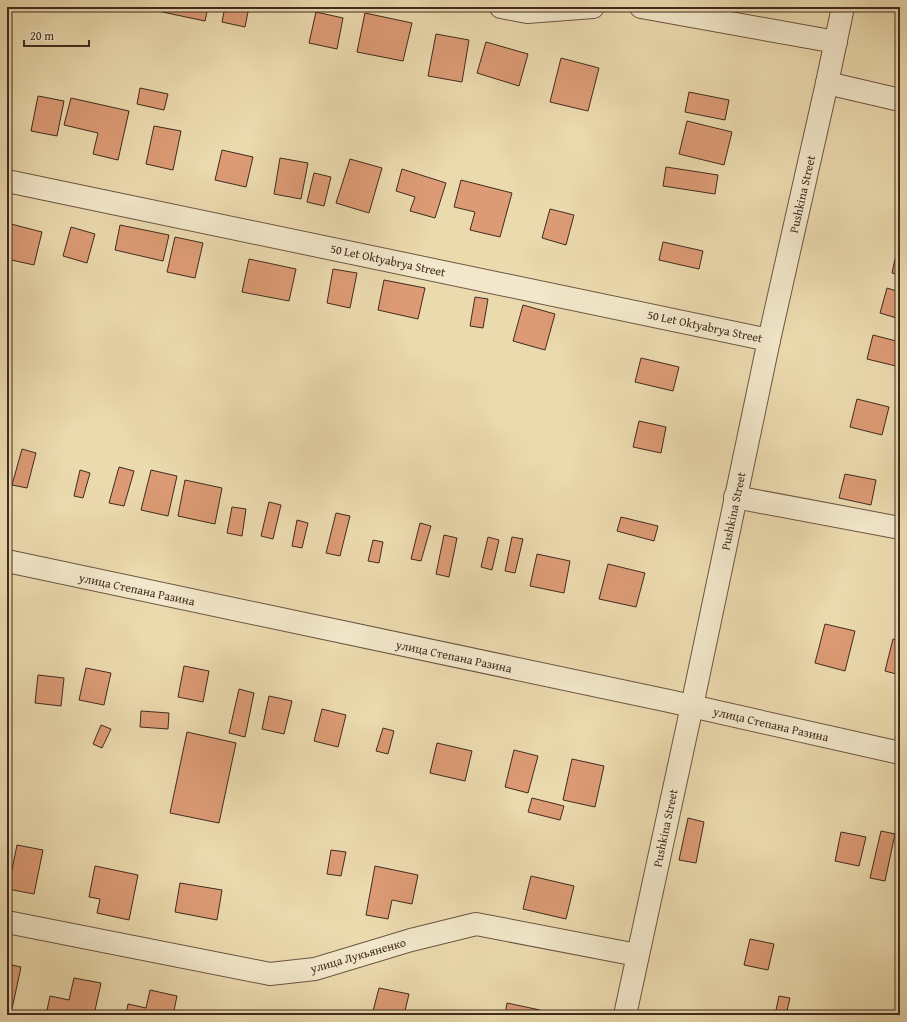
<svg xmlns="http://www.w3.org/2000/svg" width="907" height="1022" font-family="'Gentium Book Plus',serif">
<rect width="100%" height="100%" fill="#ebdaae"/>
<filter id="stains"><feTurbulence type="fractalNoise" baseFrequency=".005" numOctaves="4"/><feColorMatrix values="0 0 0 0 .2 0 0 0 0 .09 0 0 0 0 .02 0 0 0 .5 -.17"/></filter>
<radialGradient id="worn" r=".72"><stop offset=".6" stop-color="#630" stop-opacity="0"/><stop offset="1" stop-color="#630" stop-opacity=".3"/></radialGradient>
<g fill="#dc9b75" stroke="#412a1f">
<path d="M 154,7 L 208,7 L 205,21 L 153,10 Z"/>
<path d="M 225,7 L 249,7 L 245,27 L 222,22 Z"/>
<path d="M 316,12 L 343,18 L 337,49 L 309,43 Z"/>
<path d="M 365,13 L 412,23 L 403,61 L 357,52 Z"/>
<path d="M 436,34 L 469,40 L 462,82 L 428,76 Z"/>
<path d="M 486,42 L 528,54 L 519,86 L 477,73 Z"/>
<path d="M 561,58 L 599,68 L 588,111 L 550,102 Z"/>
<path d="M 140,88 L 168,94 L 164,110 L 137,104 Z"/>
<path d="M 689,92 L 729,100 L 725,120 L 685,112 Z"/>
<path d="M 38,96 L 64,101 L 57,136 L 31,131 Z"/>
<path d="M 71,98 L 129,111 L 118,160 L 93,154 L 98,133 L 64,125 Z"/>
<path d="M 687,121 L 732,132 L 724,165 L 679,154 Z"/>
<path d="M 154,126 L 181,131 L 173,170 L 146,164 Z"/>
<path d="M 222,150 L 253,157 L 246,187 L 215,180 Z"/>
<path d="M 280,158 L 308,163 L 301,199 L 274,194 Z"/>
<path d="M 350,159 L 382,168 L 369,213 L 336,203 Z"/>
<path d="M 666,167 L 718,175 L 715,194 L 663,186 Z"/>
<path d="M 402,169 L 446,183 L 435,218 L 410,211 L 415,197 L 396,191 Z"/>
<path d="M 314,173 L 331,177 L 324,206 L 307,202 Z"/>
<path d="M 461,180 L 512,193 L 500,237 L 470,230 L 475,212 L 454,207 Z"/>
<path d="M 550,209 L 574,215 L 566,245 L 542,238 Z"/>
<path d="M 900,216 L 900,233 L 896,232 Z"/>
<path d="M 7,223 L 42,232 L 34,265 L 7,259 Z"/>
<path d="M 120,225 L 169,235 L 163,261 L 115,250 Z"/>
<path d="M 71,227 L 95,234 L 87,263 L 63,256 Z"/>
<path d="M 175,237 L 203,243 L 195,278 L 167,272 Z"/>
<path d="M 663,242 L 703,251 L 699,269 L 659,260 Z"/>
<path d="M 249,259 L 296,269 L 289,301 L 242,292 Z"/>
<path d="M 895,259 L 900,260 L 900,275 L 892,273 Z"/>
<path d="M 333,269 L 357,273 L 350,308 L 327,303 Z"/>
<path d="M 384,280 L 425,288 L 418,319 L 378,310 Z"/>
<path d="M 887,288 L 900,292 L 900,319 L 880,313 Z"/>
<path d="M 475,297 L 488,299 L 483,328 L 470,326 Z"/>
<path d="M 523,305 L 555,314 L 545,350 L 513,341 Z"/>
<path d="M 873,335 L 900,342 L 900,367 L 867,359 Z"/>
<path d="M 641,358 L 679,367 L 673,391 L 635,382 Z"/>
<path d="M 857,399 L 889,407 L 882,435 L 850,427 Z"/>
<path d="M 639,421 L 666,427 L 661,453 L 633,447 Z"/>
<path d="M 22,449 L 36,453 L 27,488 L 12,485 Z"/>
<path d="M 119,467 L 134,471 L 124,506 L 109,503 Z"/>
<path d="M 80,470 L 90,473 L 83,498 L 74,496 Z"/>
<path d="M 151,470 L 177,476 L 168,516 L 141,510 Z"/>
<path d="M 845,474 L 876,480 L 871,505 L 839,498 Z"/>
<path d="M 185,480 L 222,488 L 215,524 L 178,516 Z"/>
<path d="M 269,502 L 281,505 L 273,539 L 261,536 Z"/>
<path d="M 232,507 L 246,509 L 242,536 L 227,533 Z"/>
<path d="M 336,513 L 350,516 L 340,556 L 326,553 Z"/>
<path d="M 621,517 L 658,526 L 654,541 L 617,531 Z"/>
<path d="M 297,520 L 308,523 L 302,548 L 292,546 Z"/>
<path d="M 420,523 L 431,526 L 421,561 L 411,559 Z"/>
<path d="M 444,535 L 457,538 L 449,577 L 436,574 Z"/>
<path d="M 488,537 L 499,540 L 492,570 L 481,567 Z"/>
<path d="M 512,537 L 523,539 L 515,573 L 505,571 Z"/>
<path d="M 373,540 L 383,542 L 379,563 L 368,561 Z"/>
<path d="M 537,554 L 570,561 L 564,593 L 530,586 Z"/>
<path d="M 608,564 L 645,573 L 636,607 L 599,599 Z"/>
<path d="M 825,624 L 855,631 L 845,671 L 815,663 Z"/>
<path d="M 893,639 L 900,641 L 900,675 L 885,671 Z"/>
<path d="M 184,666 L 209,671 L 203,702 L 178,697 Z"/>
<path d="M 86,668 L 111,673 L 104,705 L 79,700 Z"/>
<path d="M 38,675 L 64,678 L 61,706 L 35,703 Z"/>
<path d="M 239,689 L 254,693 L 245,737 L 229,733 Z"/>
<path d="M 269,696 L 292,701 L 284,734 L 262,729 Z"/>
<path d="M 322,709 L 346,715 L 338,747 L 314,741 Z"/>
<path d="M 141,711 L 169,713 L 168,729 L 140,727 Z"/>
<path d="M 101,725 L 111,729 L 102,748 L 93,744 Z"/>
<path d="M 383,728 L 394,731 L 388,754 L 376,751 Z"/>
<path d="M 187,732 L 236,743 L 219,823 L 170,813 Z"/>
<path d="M 437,743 L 472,751 L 465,781 L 430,773 Z"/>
<path d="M 514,750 L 538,756 L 528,793 L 505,787 Z"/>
<path d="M 572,759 L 604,766 L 595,807 L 563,800 Z"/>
<path d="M 532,798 L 564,806 L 560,820 L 528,812 Z"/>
<path d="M 688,818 L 704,822 L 696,863 L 679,860 Z"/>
<path d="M 881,831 L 895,834 L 885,881 L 870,878 Z"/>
<path d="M 841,832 L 866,837 L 859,866 L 835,861 Z"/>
<path d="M 17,845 L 43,850 L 34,894 L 8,889 Z"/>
<path d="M 331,850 L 346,852 L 341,876 L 327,874 Z"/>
<path d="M 95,866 L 138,875 L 129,920 L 97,913 L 100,899 L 89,897 Z"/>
<path d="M 375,866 L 418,875 L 412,904 L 392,900 L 388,919 L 366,915 Z"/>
<path d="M 531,876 L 574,886 L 566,919 L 523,909 Z"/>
<path d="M 180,883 L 222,890 L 217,920 L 175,912 Z"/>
<path d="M 750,939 L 774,944 L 768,970 L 744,965 Z"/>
<path d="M 7,964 L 21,967 L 12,1009 L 7,1008 Z"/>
<path d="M 74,978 L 101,983 L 94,1015 L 46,1015 L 50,996 L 69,1000 Z"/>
<path d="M 379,988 L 409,994 L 404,1015 L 372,1015 Z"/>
<path d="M 150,990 L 177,996 L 173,1015 L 126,1015 L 128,1004 L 146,1008 Z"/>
<path d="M 779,996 L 790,998 L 786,1015 L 775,1015 Z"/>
<path d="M 507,1003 L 540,1010 L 539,1015 L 505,1015 Z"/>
</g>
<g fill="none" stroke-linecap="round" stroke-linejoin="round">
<defs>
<g id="minor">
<path d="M 501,7 L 527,12 L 593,7"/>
<path d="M 641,7 L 836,42"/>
<path d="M 827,83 L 900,100"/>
<path d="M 7,181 L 769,340"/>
<path d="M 735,497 L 900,528"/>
<path d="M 7,561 L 669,701 L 900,753"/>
<path d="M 7,922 L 270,974 L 315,969 L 411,940 L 476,924 L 637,955"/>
<path d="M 625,1015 L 692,706 L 769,340 L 827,83 L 843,7"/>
</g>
</defs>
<use href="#minor" stroke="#6c5643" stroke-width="24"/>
<use href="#minor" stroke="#f2e7ca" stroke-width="22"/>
</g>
<g text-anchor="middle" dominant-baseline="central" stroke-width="3" stroke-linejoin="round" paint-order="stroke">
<g font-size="12" fill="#412a1f" stroke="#f2e7ca">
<text transform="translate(802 194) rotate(-77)">Pushkina Street</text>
<text transform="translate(388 260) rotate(12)">50 Let Oktyabrya Street</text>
<text transform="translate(705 326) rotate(12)">50 Let Oktyabrya Street</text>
<text transform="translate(733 511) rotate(-78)">Pushkina Street</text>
<text transform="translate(137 589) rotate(12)">улица Степана Разина</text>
<text transform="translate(454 656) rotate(12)">улица Степана Разина</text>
<text transform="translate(771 724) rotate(13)">улица Степана Разина</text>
<text transform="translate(665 828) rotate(-78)">Pushkina Street</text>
<text transform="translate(358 955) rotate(-16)">улица Лукьяненко</text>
</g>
</g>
<rect width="907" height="1022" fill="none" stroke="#ebdaae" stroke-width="24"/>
<rect x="8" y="8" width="891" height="1006" fill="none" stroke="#412a1f" stroke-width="2"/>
<rect x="12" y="12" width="883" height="998" fill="none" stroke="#412a1f"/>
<path d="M24 40v6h65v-6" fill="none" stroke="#412a1f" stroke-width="2"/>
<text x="30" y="40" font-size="12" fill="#412a1f" stroke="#f2e7ca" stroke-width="3" paint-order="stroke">20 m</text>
<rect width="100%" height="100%" filter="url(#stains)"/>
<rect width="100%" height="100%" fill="url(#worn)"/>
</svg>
